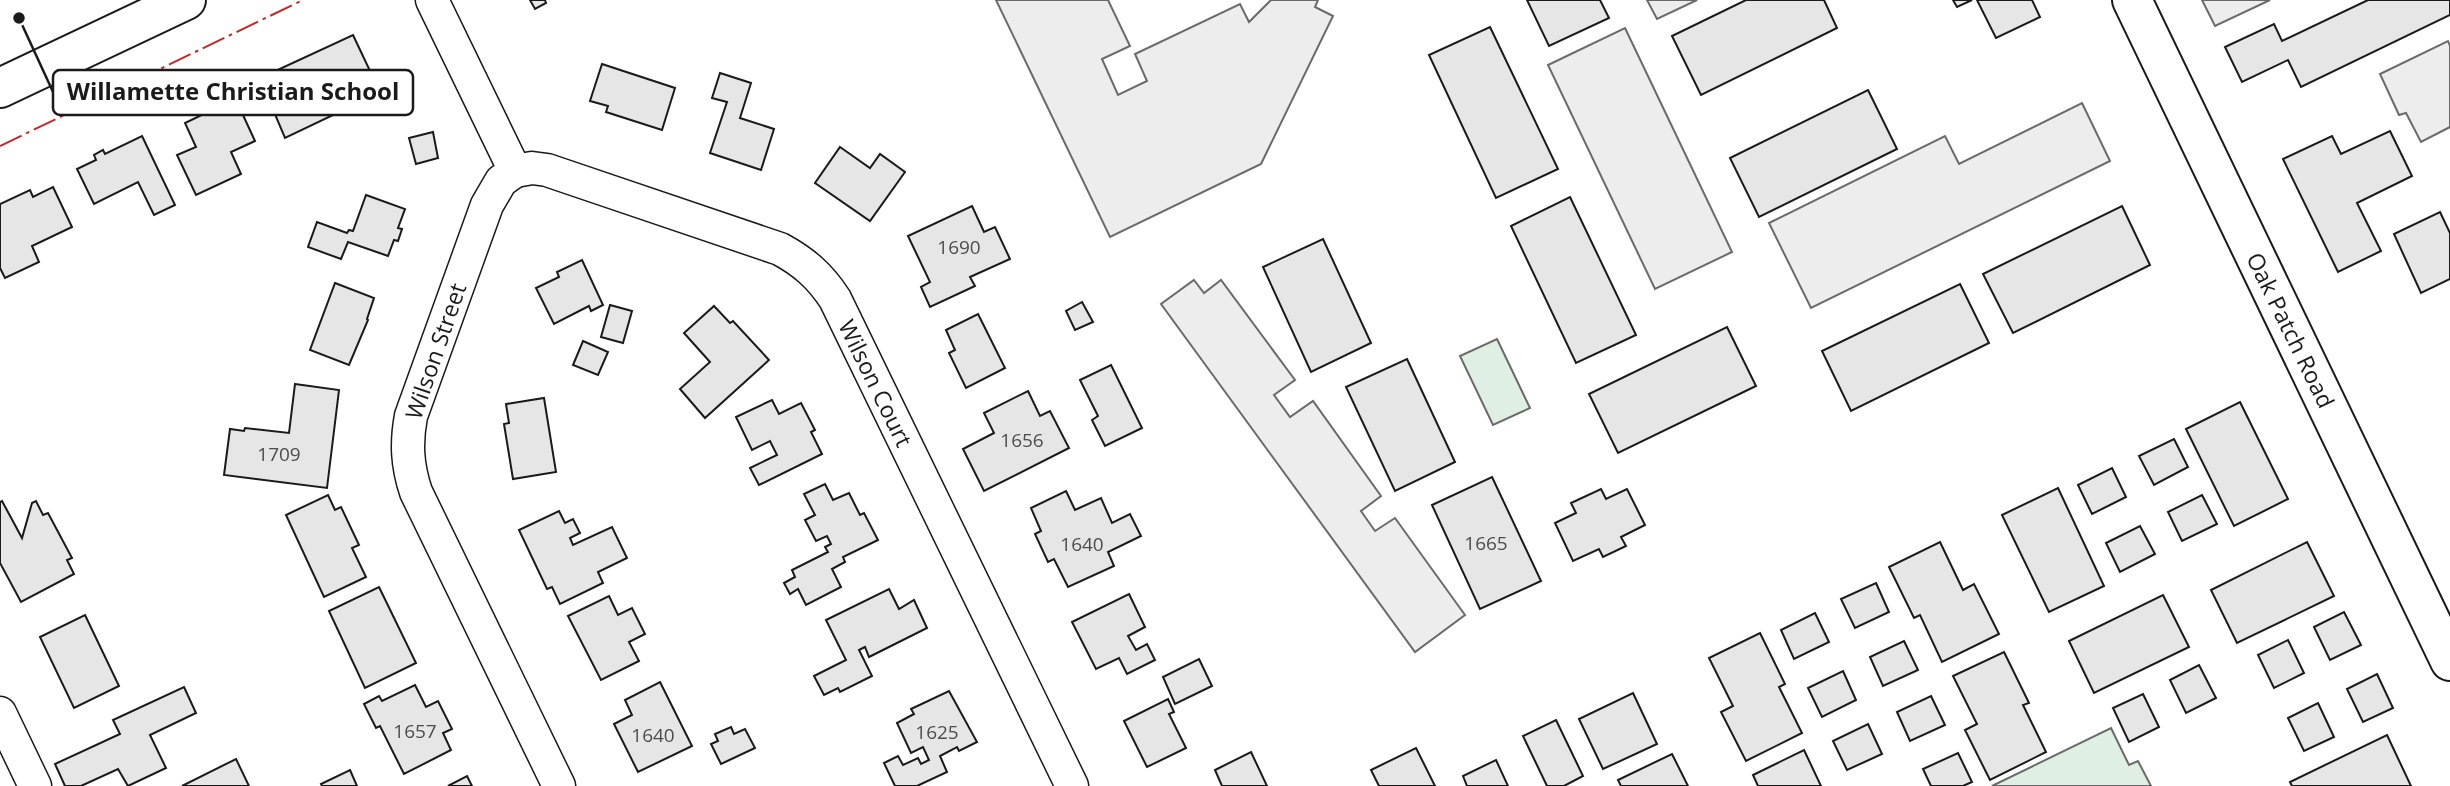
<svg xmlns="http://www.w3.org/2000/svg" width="2450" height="786" font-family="'Open Sans',sans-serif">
<rect width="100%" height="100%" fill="#fff"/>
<g fill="#e0efe3" stroke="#6a6a6a" stroke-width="2">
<path d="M 1497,339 L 1530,408 L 1493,425 L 1460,356 Z"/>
<path d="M 2111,728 L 2129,765 L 2138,761 L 2151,786 L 1992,786 Z"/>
</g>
<g fill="#ededed" stroke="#6a6a6a" stroke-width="2">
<path d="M 996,0 L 1108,0 L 1130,46 L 1102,59 L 1118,95 L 1147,81 L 1135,54 L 1240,4 L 1249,22 L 1271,0 L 1318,0 L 1315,7 L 1333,16 L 1261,164 L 1110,237 Z"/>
<path d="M 1647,0 L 1697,0 L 1657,19 Z"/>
<path d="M 2202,0 L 2270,0 L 2215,26 Z"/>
<path d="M 1625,28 L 1732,252 L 1655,289 L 1548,65 Z"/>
<path d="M 2448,41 L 2450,46 L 2450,127 L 2421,142 L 2406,113 L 2399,115 L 2380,74 Z"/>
<path d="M 2082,103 L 2110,161 L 1811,308 L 1769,223 L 1945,136 L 1959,164 Z"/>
<path d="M 1194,280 L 1204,293 L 1221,280 L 1295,380 L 1274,395 L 1290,417 L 1313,401 L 1381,496 L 1361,511 L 1375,531 L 1395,518 L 1465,615 L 1415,652 L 1161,304 Z"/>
</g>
<g fill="#e6e6e6" stroke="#1a1a1a" stroke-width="2">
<path d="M 530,0 L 545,0 L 546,3 L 535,9 Z"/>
<path d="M 1527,0 L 1600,0 L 1609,18 L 1549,46 Z"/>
<path d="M 1746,0 L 1824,0 L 1837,28 L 1701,95 L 1672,36 Z"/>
<path d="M 1953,0 L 1972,0 L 1957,7 Z"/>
<path d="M 1977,0 L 2032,0 L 2040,17 L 1996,38 Z"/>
<path d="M 2368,0 L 2450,0 L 2450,15 L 2301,87 L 2288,60 L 2242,82 L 2225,47 L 2274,24 L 2282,41 Z"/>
<path d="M 1490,27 L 1558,169 L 1496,198 L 1429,55 Z"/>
<path d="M 353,35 L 371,73 L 343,86 L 352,106 L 285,138 L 274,112 L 287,106 L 271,73 Z"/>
<path d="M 602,64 L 675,88 L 662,130 L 606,112 L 608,106 L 590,101 Z"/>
<path d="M 720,73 L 751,83 L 740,118 L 774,129 L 761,170 L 710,153 L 727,102 L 712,98 Z"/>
<path d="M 1868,90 L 1897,149 L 1759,217 L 1730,158 Z"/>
<path d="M 237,102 L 255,141 L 231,152 L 241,174 L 196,195 L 177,155 L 196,147 L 185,123 L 212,110 L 214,113 Z"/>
<path d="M 2390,131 L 2412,176 L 2357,203 L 2381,251 L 2338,272 L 2283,159 L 2332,136 L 2341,154 Z"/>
<path d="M 433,132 L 438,158 L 416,164 L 409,138 Z"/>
<path d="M 142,136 L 175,205 L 154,215 L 138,182 L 94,204 L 77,169 L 96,160 L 94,155 L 103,150 L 105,154 Z"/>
<path d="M 840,147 L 870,168 L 880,154 L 905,172 L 870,221 L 815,183 Z"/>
<path d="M 53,187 L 72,227 L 32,246 L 39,262 L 5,278 L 0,268 L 0,204 L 30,190 L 33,197 Z"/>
<path d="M 366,195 L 405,209 L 398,228 L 402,229 L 398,241 L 394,240 L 388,256 L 348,242 L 341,259 L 308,247 L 317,222 L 347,233 L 349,230 L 353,231 Z"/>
<path d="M 1570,197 L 1636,335 L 1576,363 L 1511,226 Z"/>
<path d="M 972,206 L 984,232 L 995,227 L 1010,259 L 970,277 L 975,286 L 930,307 L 921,287 L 930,282 L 908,236 Z"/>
<path d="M 2122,206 L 2150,265 L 2013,333 L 1983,274 Z"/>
<path d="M 2440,212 L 2450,233 L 2450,279 L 2421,293 L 2394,234 Z"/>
<path d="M 1323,239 L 1371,343 L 1311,372 L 1263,267 Z"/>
<path d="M 582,260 L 603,305 L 591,311 L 589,306 L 554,324 L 536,288 L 559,277 L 557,272 Z"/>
<path d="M 335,283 L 374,298 L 367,319 L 368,320 L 349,365 L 310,350 Z"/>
<path d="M 1960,284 L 1989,343 L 1851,411 L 1822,351 Z"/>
<path d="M 1082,302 L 1093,322 L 1075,330 L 1066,311 Z"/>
<path d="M 610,305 L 632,311 L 623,343 L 601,337 Z"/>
<path d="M 714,306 L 730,323 L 733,321 L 769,360 L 705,418 L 680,389 L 710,362 L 684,333 Z"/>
<path d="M 978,314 L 1005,368 L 966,388 L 949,353 L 955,350 L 946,330 Z"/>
<path d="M 1727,327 L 1756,386 L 1618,453 L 1589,394 Z"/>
<path d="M 583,341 L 608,352 L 598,375 L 573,365 Z"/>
<path d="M 1407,359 L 1455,462 L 1395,491 L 1346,387 Z"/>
<path d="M 1111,365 L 1142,428 L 1105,446 L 1092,420 L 1098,416 L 1080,380 Z"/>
<path d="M 295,384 L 339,390 L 327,488 L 224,475 L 230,429 L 244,431 L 245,428 L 289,433 Z"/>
<path d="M 1028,391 L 1040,416 L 1050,411 L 1069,448 L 984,491 L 963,449 L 994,433 L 984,413 Z"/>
<path d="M 544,398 L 556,472 L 513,479 L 504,424 L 509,423 L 506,404 Z"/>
<path d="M 772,400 L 779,414 L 801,403 L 815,430 L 811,432 L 822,454 L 759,485 L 750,468 L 777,455 L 770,441 L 752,450 L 736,417 Z"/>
<path d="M 2240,402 L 2288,499 L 2234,526 L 2186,429 Z"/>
<path d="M 2174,439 L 2188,467 L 2154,485 L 2139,456 Z"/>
<path d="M 2112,468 L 2126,497 L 2092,514 L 2078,485 Z"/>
<path d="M 1492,477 L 1541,581 L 1480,609 L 1432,505 Z"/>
<path d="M 825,484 L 833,500 L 849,493 L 860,515 L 864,513 L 878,540 L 843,557 L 845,562 L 832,569 L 841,587 L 806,605 L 798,589 L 790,594 L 784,583 L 795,577 L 792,570 L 828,552 L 825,547 L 831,544 L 827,536 L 816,541 L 805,520 L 815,515 L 804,494 Z"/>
<path d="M 2058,488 L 2104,586 L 2049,612 L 2002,515 Z"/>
<path d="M 1601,489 L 1606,499 L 1627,489 L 1645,525 L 1621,537 L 1626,546 L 1603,557 L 1599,549 L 1573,561 L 1555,523 L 1576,513 L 1571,503 Z"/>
<path d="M 1066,491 L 1075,510 L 1101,498 L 1112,523 L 1130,514 L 1141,536 L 1108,552 L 1114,566 L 1068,587 L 1054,559 L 1048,562 L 1035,534 L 1041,531 L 1031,508 Z"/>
<path d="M 328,495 L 335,510 L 341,507 L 359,545 L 352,548 L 366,577 L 324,597 L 286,515 Z"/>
<path d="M 2202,495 L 2217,524 L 2182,541 L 2168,512 Z"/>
<path d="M 2,501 L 22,538 L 32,503 L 36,501 L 43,515 L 48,513 L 72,558 L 67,560 L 74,574 L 21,602 L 0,563 L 0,502 Z"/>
<path d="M 559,511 L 565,523 L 573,519 L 580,533 L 570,538 L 573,545 L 612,527 L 627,558 L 598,572 L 603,583 L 560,604 L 552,587 L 547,589 L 519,530 Z"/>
<path d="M 2140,526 L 2155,554 L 2120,572 L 2106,543 Z"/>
<path d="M 1940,542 L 1963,590 L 1974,584 L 1999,634 L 1942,662 L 1920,615 L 1914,618 L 1889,567 Z"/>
<path d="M 2307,542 L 2334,596 L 2237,643 L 2211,590 Z"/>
<path d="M 1876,583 L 1889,612 L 1855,628 L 1841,599 Z"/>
<path d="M 379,587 L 416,663 L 365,688 L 329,611 Z"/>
<path d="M 889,589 L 899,609 L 914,600 L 927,628 L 869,657 L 865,647 L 859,650 L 872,676 L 840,692 L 838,688 L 824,695 L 814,676 L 846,660 L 826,620 Z"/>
<path d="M 1129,594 L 1145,627 L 1128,636 L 1136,650 L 1147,644 L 1155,660 L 1127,674 L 1119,658 L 1096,669 L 1072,622 Z"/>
<path d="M 2163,595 L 2189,647 L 2094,693 L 2069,641 Z"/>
<path d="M 609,596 L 618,615 L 632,608 L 645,634 L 629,642 L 639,661 L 601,680 L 568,616 Z"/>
<path d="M 2344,612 L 2361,645 L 2330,660 L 2314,627 Z"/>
<path d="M 1815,613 L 1829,642 L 1794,659 L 1781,630 Z"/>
<path d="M 85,615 L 119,686 L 74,708 L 40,637 Z"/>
<path d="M 1760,633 L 1785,684 L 1779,687 L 1802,733 L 1746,761 L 1721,712 L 1733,706 L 1709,658 Z"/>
<path d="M 2288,640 L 2304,673 L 2274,688 L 2258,655 Z"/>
<path d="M 1904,641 L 1918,670 L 1883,686 L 1870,657 Z"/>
<path d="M 2004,652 L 2029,703 L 2023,705 L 2046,752 L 1990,780 L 1965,730 L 1977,724 L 1953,676 Z"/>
<path d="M 1199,659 L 1212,686 L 1175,704 L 1163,677 Z"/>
<path d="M 2199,665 L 2216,698 L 2186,713 L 2170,680 Z"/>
<path d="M 1843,671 L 1856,700 L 1822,717 L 1808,688 Z"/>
<path d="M 2377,674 L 2393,708 L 2363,722 L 2347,689 Z"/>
<path d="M 660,682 L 692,746 L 638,772 L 614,724 L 632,715 L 625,700 Z"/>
<path d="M 415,685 L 426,707 L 438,701 L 452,729 L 443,733 L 451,750 L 404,774 L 380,726 L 376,728 L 364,704 L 379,696 L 382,701 Z"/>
<path d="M 184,687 L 196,713 L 150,735 L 166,768 L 128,786 L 118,769 L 81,786 L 65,786 L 55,764 L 120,734 L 113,720 Z"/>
<path d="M 949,691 L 977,742 L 959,751 L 957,747 L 940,756 L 947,772 L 917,786 L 895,786 L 884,763 L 898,756 L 903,765 L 918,758 L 921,764 L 929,760 L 923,747 L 911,753 L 897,723 L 914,714 L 911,709 Z"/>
<path d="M 1633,693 L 1657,744 L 1603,769 L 1579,719 Z"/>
<path d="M 2143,694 L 2159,727 L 2129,742 L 2113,708 Z"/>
<path d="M 1931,696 L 1945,725 L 1910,741 L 1897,712 Z"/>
<path d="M 1168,699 L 1174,712 L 1169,714 L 1186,748 L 1147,767 L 1124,721 Z"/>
<path d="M 2318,703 L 2334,737 L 2304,751 L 2288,718 Z"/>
<path d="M 1556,720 L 1583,776 L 1564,786 L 1547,786 L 1523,736 Z"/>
<path d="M 1868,724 L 1882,754 L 1847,770 L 1833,741 Z"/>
<path d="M 731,727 L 734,734 L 745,729 L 755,748 L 721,764 L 711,744 L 718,741 L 715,734 Z"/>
<path d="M 2387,735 L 2411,786 L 2292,786 L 2290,782 Z"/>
<path d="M 1416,748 L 1435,786 L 1379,786 L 1371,770 Z"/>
<path d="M 1804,750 L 1821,786 L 1758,786 L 1753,775 Z"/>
<path d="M 1251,752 L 1267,786 L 1222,786 L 1215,770 Z"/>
<path d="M 1958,753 L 1972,782 L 1963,786 L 1931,786 L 1923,769 Z"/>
<path d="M 1672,754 L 1688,786 L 1621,786 L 1618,780 Z"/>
<path d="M 236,759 L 249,786 L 182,786 Z"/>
<path d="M 1496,760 L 1508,786 L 1467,786 L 1463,776 Z"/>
<path d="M 350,770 L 357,786 L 322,786 L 321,784 Z"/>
<path d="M 467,776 L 472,786 L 448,786 Z"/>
</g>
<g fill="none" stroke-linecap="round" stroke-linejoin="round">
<defs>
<g id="street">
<path d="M 432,0 L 515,171 L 501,181 L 487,205 L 411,416 C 406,443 407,465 416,492 L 559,786"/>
<path d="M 515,171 L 532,168 L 547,170 L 780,249 C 804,262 820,276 835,299 L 1072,786"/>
<path d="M 0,713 L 35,786"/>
</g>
<g id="secondary">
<path d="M 2132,0 L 2450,661"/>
<path d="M 0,88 L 186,0"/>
</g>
</defs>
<use href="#street" stroke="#1a1a1a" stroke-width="35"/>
<use href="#secondary" stroke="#1a1a1a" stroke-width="42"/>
<use href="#street" stroke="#fff" stroke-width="32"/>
<use href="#secondary" stroke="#fff" stroke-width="38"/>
<path stroke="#c62828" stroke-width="2" stroke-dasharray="24 5 3.5 5" stroke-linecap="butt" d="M 0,146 L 303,0"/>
</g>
<g text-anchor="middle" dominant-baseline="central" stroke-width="5" stroke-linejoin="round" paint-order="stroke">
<g font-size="19" fill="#4d4d4d">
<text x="959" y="247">1690</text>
<text x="1022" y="440">1656</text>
<text x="279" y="454">1709</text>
<text x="1486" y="543">1665</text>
<text x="1082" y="544">1640</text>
<text x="415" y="731">1657</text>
<text x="937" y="732">1625</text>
<text x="653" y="735">1640</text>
</g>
<g font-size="23" fill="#1a1a1a" stroke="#fff">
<text transform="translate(2291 330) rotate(64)">Oak Patch Road</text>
<text transform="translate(435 351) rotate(-71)">Wilson Street</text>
<text transform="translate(876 383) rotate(64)">Wilson Court</text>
</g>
</g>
<path fill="none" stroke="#1a1a1a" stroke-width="2.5" d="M19 18L53 92"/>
<circle fill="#1a1a1a" stroke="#fff" stroke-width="2.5" cx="19" cy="18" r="7"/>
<rect fill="#fff" stroke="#1a1a1a" stroke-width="2.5" x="53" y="70" width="360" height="45" rx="7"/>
<g font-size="24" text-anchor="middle" font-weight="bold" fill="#1a1a1a">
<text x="233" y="100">Willamette Christian School</text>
</g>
</svg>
